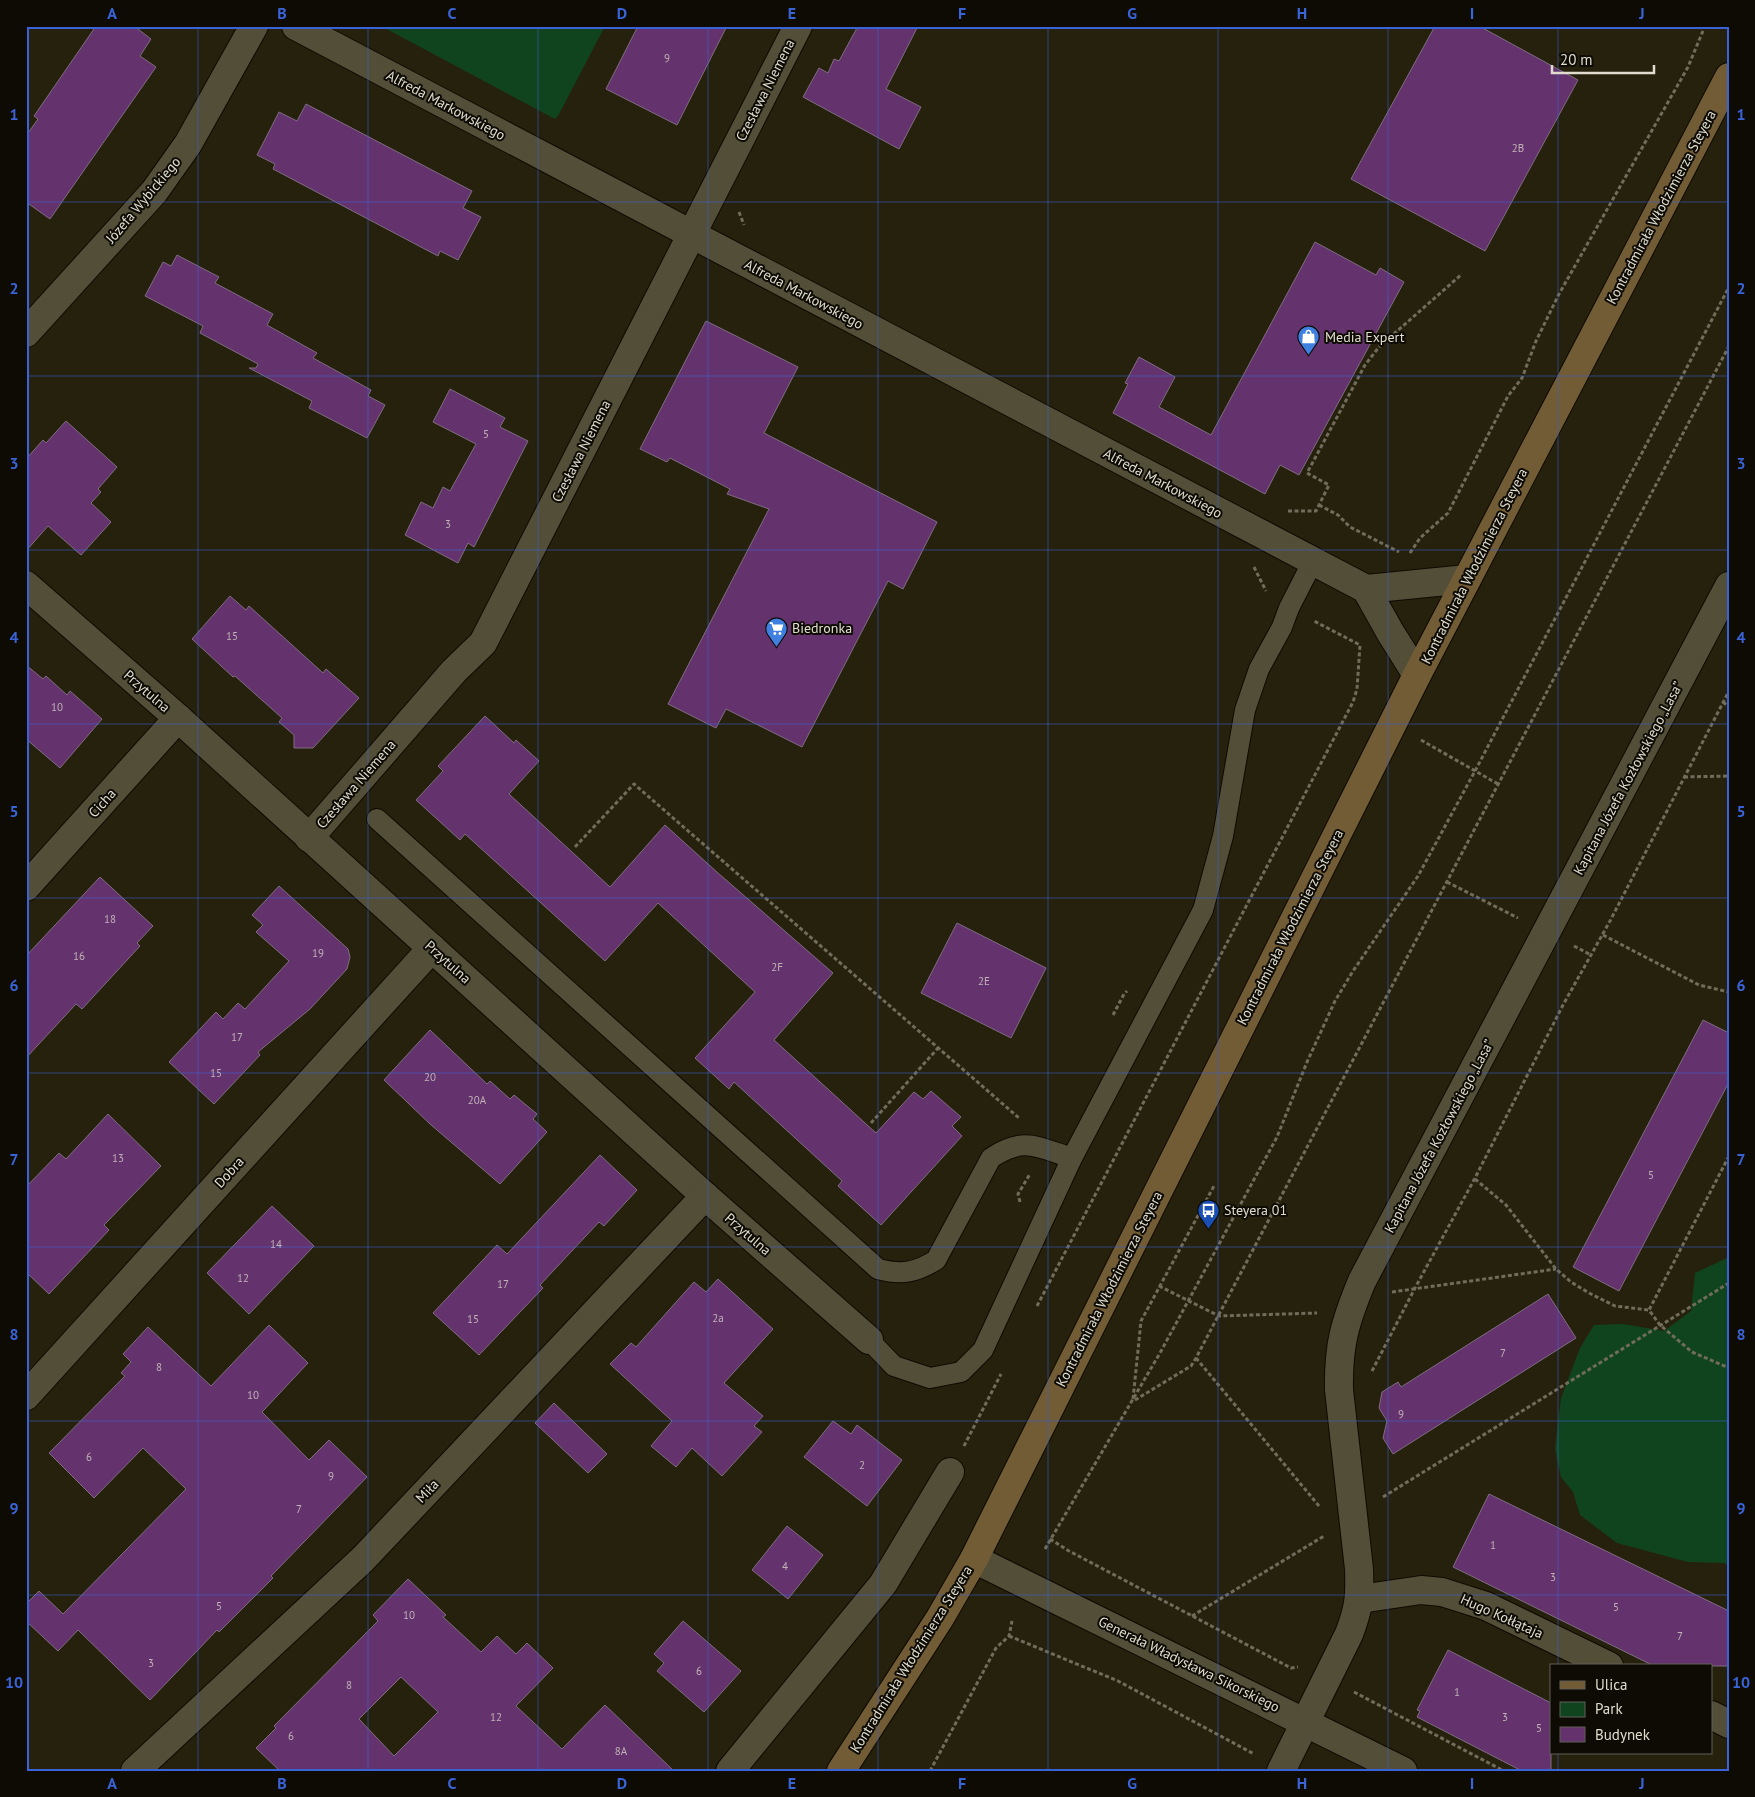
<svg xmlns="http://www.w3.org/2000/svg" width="1755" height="1797" font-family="'PT Sans',sans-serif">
<rect width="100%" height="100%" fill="#26210c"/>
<g fill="#10441f">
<path d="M 381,26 L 605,26 L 558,116 L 555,119 Z"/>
<path d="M 1729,1257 L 1729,1566 L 1724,1563 L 1688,1562 L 1617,1543 L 1580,1515 L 1573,1492 L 1561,1477 L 1555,1449 L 1561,1398 L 1580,1348 L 1594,1325 L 1623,1324 L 1664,1331 L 1691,1311 L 1695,1273 Z"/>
</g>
<g fill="#64336d" stroke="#7e6d81" fill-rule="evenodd">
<path d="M 96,26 L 134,26 L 151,39 L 140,56 L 156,67 L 50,219 L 26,202 L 26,136 L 38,119 L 34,116 Z"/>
<path d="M 638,26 L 727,26 L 677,125 L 606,89 Z"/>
<path d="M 858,26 L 918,26 L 886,89 L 921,107 L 899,149 L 803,97 L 819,68 L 828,73 L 834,59 L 839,61 Z"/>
<path d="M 1435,26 L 1479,26 L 1578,80 L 1485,251 L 1351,179 Z"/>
<path d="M 306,104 L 472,191 L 463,208 L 481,217 L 458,260 L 440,251 L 438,256 L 273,169 L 275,164 L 257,155 L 279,112 L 297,121 Z"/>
<path d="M 1315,242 L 1376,275 L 1380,268 L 1404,282 L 1299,475 L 1280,465 L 1265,494 L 1113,413 L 1128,384 L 1125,383 L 1139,357 L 1175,377 L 1159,407 L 1211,435 Z"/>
<path d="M 177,255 L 219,277 L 215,283 L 273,314 L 267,325 L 317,353 L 313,358 L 371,390 L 368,396 L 385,405 L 367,438 L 309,408 L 312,401 L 249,368 L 256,368 L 258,364 L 200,333 L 203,326 L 145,296 L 163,262 L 171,266 Z"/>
<path d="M 706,321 L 798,367 L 764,433 L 937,522 L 903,589 L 888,581 L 802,747 L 726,709 L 716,728 L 668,704 L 769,509 L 727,494 L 730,489 L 670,458 L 667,462 L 640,449 Z"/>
<path d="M 450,389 L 505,418 L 500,427 L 528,441 L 474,547 L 468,543 L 458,563 L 405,535 L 421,502 L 433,508 L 443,487 L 450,491 L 476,444 L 433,422 Z"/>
<path d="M 66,421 L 117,467 L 98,489 L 101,492 L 91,503 L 111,522 L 81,555 L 48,526 L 26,551 L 26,459 L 43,440 L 46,443 Z"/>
<path d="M 230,596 L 246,610 L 249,606 L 323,673 L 326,669 L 359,698 L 313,748 L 294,748 L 294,735 L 279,722 L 282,718 L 235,676 L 233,677 L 192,639 Z"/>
<path d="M 26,665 L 43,679 L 46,676 L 67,695 L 70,691 L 102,719 L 60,768 L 26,739 Z"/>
<path d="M 485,716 L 514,743 L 516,740 L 539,761 L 509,794 L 610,887 L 665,825 L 718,873 L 833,973 L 774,1040 L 876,1133 L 914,1092 L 923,1099 L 931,1091 L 961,1117 L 952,1126 L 962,1136 L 881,1225 L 838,1186 L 842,1181 L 734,1082 L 729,1089 L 695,1058 L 755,992 L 658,903 L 605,961 L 465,834 L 460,840 L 416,800 L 443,771 L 438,766 Z"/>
<path d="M 100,877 L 153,926 L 137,943 L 140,946 L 82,1009 L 76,1004 L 26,1058 L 26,956 Z"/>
<path d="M 279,886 L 348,949 L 350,957 L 347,969 L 310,1009 L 258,1052 L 260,1055 L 214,1104 L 169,1062 L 216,1012 L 223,1019 L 238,1003 L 245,1009 L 289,961 L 256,932 L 263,925 L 252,915 Z"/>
<path d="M 957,923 L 1046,968 L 1011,1038 L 921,993 Z"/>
<path d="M 1703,1020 L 1729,1033 L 1729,1082 L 1619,1291 L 1573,1267 Z"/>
<path d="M 430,1030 L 487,1084 L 490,1081 L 510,1099 L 514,1095 L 537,1114 L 533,1119 L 547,1132 L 500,1184 L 430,1124 L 384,1080 Z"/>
<path d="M 108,1114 L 161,1166 L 104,1225 L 109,1230 L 49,1294 L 26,1272 L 26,1187 L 59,1153 L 66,1159 Z"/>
<path d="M 600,1155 L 637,1190 L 604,1226 L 599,1222 L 540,1285 L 543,1288 L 479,1355 L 433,1313 L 497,1245 L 507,1254 Z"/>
<path d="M 272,1206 L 314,1246 L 249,1314 L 207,1273 Z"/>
<path d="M 718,1279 L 773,1329 L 724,1383 L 763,1416 L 754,1426 L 762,1432 L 722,1476 L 692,1448 L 676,1467 L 651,1446 L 672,1421 L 610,1364 L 631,1343 L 636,1347 L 694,1282 L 706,1292 Z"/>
<path d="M 1548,1294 L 1576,1338 L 1393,1454 L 1383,1438 L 1387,1421 L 1379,1408 L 1382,1392 L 1398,1382 L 1401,1387 Z"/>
<path d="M 269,1325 L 308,1363 L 262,1412 L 309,1460 L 329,1440 L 367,1477 L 271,1576 L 273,1578 L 219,1632 L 217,1630 L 150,1700 L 78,1630 L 58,1651 L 26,1621 L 26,1604 L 39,1591 L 63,1614 L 186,1489 L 143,1448 L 94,1498 L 49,1453 L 125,1376 L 121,1373 L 131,1362 L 123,1354 L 148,1327 L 211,1386 Z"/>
<path d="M 554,1403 L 607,1454 L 588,1473 L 535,1423 Z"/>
<path d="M 833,1421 L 851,1434 L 857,1425 L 902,1460 L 867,1506 L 804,1457 Z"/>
<path d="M 1489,1494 L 1729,1611 L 1729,1666 L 1654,1666 L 1453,1567 Z"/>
<path d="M 787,1526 L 823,1555 L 788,1599 L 752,1570 Z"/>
<path d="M 408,1579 L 446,1615 L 443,1617 L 481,1652 L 497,1636 L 516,1654 L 527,1643 L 553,1668 L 516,1706 L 562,1749 L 605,1705 L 674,1771 L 280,1771 L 256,1748 L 276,1728 L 274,1726 L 378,1621 L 373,1615 ZM 401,1677 L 438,1712 L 394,1756 L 359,1719 Z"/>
<path d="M 683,1621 L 741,1671 L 704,1712 L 657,1671 L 664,1663 L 654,1654 Z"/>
<path d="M 1448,1650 L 1551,1703 L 1551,1771 L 1522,1771 L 1417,1717 L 1420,1711 L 1417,1710 Z"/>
</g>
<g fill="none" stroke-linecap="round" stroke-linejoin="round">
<defs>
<g id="lane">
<path d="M 377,819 L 878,1269 C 901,1275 915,1273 936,1260 L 991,1158 C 1024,1136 1037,1147 1072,1158"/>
<path d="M 869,1340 L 894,1366 L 930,1378 L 961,1372 L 983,1350 L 1072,1158 L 1203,910 L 1223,836 L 1245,710 L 1259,669 L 1282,627 L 1289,608 L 1313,561"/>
</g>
<g id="street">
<path d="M 296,26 L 1366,589 L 1390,632 L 1417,675"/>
<path d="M 26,333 L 154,192 L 188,144 L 254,26"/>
<path d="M 26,585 L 178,718 L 705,1196 L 869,1340"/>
<path d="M 1366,589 L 1467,579"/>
<path d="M 309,838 L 454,671 L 483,643 L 798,26"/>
<path d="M 26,887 L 178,718"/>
<path d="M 26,1396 L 432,948"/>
<path d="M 974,1559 L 1403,1771"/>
<path d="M 1360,1599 L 1421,1590 L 1442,1592 L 1486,1606 L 1609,1666"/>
<path d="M 1711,1715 L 1729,1724"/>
<path d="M 135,1771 L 363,1559 L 705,1196"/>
<path d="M 730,1771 L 883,1584 L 950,1472"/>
<path d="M 1281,1771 L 1349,1634 C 1359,1608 1360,1596 1359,1569 L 1339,1390 C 1338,1345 1345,1322 1362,1281 L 1729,586"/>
</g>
<path id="secondary" d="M 841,1771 L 940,1618 L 974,1559 L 1417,675 L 1729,77"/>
</defs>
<use href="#lane" stroke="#0f0a00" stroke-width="22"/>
<use href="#street" stroke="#0f0a00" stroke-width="30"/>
<use href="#secondary" stroke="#0f0a00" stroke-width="30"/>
<g stroke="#716c5b" stroke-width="3" stroke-dasharray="4 2.5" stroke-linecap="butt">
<path d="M 739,212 L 744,225"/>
<path d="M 1319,505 L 1338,515 L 1350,527 L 1399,552"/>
<path d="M 1288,511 L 1316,511 L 1329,485 L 1307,473 L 1365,365 L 1379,347 L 1462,274"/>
<path d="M 1410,553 L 1420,538 L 1448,513 L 1508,396 L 1522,378 L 1536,341 L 1559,294 L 1688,67 L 1705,26"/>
<path d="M 1254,567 L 1266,591"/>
<path d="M 1723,702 L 1729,707"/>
<path d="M 1421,740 L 1498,784"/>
<path d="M 1684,777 L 1729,776"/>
<path d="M 575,847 L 634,784 L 1019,1118"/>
<path d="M 1447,882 L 1518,918"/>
<path d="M 1603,935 L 1699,985 L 1729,992"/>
<path d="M 1574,946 L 1591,955"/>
<path d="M 1113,1015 L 1124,994 L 1127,991"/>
<path d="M 871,1123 L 938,1048"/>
<path d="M 1729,1156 L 1649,1310 L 1660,1325 L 1692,1352 L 1729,1368"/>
<path d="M 1475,1179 L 1506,1205 L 1556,1269 L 1571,1282 L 1589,1293 L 1615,1306 L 1649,1310"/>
<path d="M 1020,1202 L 1018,1194 L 1030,1174"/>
<path d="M 1159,1286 L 1219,1316 L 1317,1313"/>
<path d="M 1392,1292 L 1556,1269"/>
<path d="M 1037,1306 L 1353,702 L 1357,689 L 1360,645 L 1314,621"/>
<path d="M 1196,1358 L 1319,1506"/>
<path d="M 1372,1371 L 1415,1288 L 1475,1178 L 1563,1005 L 1610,921 L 1729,691"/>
<path d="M 1133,1399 L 1141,1321 L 1214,1186"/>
<path d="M 1135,1400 L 1191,1366 L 1196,1358 L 1729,346"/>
<path d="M 964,1446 L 1001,1374"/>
<path d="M 1383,1497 L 1729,1283"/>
<path d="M 1050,1539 L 1069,1551 L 1291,1668 L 1298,1667"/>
<path d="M 1045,1549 L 1160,1353 L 1277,1137 L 1307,1062 L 1335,1001 L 1353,971 L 1418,876 L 1475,771 L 1729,287"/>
<path d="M 1192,1616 L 1324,1536"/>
<path d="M 1009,1636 L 1118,1681 L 1254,1754"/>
<path d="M 1354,1692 L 1504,1771"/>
<path d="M 930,1771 L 996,1648 L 1009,1636 L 1012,1621"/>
</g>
<use href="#lane" stroke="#534e38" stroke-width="20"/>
<use href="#street" stroke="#534e38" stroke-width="28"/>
<use href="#secondary" stroke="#725c36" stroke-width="28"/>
</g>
<path fill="none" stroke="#3a63d7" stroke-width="1" stroke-opacity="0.55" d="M 198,26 L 198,1771M 368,26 L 368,1771M 538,26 L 538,1771M 708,26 L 708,1771M 878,26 L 878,1771M 1048,26 L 1048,1771M 1218,26 L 1218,1771M 1388,26 L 1388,1771M 1558,26 L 1558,1666M 26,202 L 1729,202M 26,376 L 1729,376M 26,550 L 1729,550M 26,724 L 1729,724M 26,898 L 1729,898M 26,1073 L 1729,1073M 26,1247 L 1729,1247M 26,1421 L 1729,1421M 26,1595 L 1729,1595M 1558,1753 L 1558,1771"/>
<defs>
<symbol id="shop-pin" viewBox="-11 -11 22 30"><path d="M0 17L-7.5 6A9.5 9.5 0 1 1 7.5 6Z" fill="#3f7fe0" stroke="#0d0b04"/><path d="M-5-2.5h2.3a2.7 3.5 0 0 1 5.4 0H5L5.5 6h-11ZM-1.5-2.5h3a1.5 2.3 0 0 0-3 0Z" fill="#fff"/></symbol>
<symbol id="supermarket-pin" viewBox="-11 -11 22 30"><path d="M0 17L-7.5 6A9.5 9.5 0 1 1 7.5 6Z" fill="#3f7fe0" stroke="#0d0b04"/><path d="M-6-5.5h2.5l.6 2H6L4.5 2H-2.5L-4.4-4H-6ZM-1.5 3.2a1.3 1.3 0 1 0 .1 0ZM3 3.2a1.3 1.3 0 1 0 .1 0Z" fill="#fff"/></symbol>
<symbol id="bus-pin" viewBox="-11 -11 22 30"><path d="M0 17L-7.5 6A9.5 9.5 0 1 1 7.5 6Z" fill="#1a4fb4" stroke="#0d0b04"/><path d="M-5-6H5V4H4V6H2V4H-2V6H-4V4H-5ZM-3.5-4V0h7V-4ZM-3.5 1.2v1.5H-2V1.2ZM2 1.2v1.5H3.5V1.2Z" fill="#fff"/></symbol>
</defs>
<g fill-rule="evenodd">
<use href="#shop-pin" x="1296" y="324" width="25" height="34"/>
<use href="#supermarket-pin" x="764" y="616" width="25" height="34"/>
<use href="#bus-pin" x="1196" y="1198" width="25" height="34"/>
</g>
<g text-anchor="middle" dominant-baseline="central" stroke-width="4" stroke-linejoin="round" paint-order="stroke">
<g font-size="11" fill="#c1b2b7">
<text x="667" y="58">9</text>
<text x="1518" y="148">2B</text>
<text x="486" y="434">5</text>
<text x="448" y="524">3</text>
<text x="232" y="636">15</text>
<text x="57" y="707">10</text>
<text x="110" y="919">18</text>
<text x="318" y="953">19</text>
<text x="79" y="956">16</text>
<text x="777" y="967">2F</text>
<text x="984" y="981">2E</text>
<text x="237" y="1037">17</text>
<text x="216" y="1073">15</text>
<text x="430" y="1077">20</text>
<text x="477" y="1100">20A</text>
<text x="118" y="1158">13</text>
<text x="1651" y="1175">5</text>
<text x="276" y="1244">14</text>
<text x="243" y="1278">12</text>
<text x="503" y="1284">17</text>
<text x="718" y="1318">2a</text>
<text x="473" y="1319">15</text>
<text x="1503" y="1353">7</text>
<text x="159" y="1367">8</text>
<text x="253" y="1395">10</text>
<text x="1401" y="1414">9</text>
<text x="89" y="1457">6</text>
<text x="862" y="1465">2</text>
<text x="331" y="1476">9</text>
<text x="299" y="1509">7</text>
<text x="1493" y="1545">1</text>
<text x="785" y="1566">4</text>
<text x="1553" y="1577">3</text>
<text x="219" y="1606">5</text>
<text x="1616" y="1607">5</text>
<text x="409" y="1615">10</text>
<text x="1680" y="1636">7</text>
<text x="151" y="1663">3</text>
<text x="699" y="1671">6</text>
<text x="349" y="1685">8</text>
<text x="1457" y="1692">1</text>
<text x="496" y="1717">12</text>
<text x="1505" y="1717">3</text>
<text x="1539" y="1728">5</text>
<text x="291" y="1736">6</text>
<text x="621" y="1751">8A</text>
</g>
<g font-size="14" fill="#e0ddd0" stroke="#0d0b04">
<text transform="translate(765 90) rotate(-63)">Czesława Niemena</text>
<text transform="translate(446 105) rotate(28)">Alfreda Markowskiego</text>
<text transform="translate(143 200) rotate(-50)">Józefa Wybickiego</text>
<text transform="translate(1661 207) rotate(-62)">Kontradmirała Włodzimierza Steyera</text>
<text transform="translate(804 294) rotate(28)">Alfreda Markowskiego</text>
<text transform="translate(581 451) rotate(-63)">Czesława Niemena</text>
<text transform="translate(1163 483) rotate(28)">Alfreda Markowskiego</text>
<text transform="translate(1474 566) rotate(-63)">Kontradmirała Włodzimierza Steyera</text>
<text transform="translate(147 691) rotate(41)">Przytulna</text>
<text transform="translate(1628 778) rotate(-62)">Kapitana Józefa Kozłowskiego „Lasa”</text>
<text transform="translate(356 784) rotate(-49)">Czesława Niemena</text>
<text transform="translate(102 803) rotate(-48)">Cicha</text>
<text transform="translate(1290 927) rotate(-63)">Kontradmirała Włodzimierza Steyera</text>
<text transform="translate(448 962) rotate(42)">Przytulna</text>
<text transform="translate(1439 1136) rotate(-62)">Kapitana Józefa Kozłowskiego „Lasa”</text>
<text transform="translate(229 1172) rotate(-48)">Dobra</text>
<text transform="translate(748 1234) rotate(41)">Przytulna</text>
<text transform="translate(1109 1289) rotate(-63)">Kontradmirała Włodzimierza Steyera</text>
<text transform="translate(427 1491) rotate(-47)">Miła</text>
<text transform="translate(1502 1616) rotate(24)">Hugo Kołłątaja</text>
<text transform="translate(911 1659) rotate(-58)">Kontradmirała Włodzimierza Steyera</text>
<text transform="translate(1189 1664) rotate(26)">Generała Władysława Sikorskiego</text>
</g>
<g font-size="14" fill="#e0ddd0" stroke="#0d0b04" text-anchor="start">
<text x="1325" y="337">Media Expert</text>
<text x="792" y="628">Biedronka</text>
<text x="1224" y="1210">Steyera 01</text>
</g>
</g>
<rect width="1755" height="1797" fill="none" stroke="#0d0b04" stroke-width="55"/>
<rect x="1550" y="1664" width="162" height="90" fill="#0d0b04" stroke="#615f56"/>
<rect x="1560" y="1681" width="25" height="8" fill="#725c36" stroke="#615f56"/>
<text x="1595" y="1690" font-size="15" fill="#e0ddd0">Ulica</text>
<rect x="1560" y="1702" width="25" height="15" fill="#10441f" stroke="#615f56"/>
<text x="1595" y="1714" font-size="15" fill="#e0ddd0">Park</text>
<rect x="1560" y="1727" width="25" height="15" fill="#64336d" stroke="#615f56"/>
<text x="1595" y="1740" font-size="15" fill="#e0ddd0">Budynek</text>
<path d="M1552 65v8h102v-8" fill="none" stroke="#e0ddd0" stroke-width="2.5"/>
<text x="1560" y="65" font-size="15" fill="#e0ddd0" stroke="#0d0b04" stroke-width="4" paint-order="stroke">20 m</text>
<rect x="28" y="28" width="1700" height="1742" fill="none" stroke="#3a63d7" stroke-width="2"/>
<g font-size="16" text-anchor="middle" font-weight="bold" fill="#3a63d7">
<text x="112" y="19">A</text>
<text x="282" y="19">B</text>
<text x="452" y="19">C</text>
<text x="622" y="19">D</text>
<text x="792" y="19">E</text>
<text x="962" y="19">F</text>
<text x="1132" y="19">G</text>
<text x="1302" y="19">H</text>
<text x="1472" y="19">I</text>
<text x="1642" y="19">J</text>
<text x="14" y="120">1</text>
<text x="1741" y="120">1</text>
<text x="14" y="294">2</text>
<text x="1741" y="294">2</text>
<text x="14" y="469">3</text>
<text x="1741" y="469">3</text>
<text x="14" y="643">4</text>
<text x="1741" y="643">4</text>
<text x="14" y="817">5</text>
<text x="1741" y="817">5</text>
<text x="14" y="991">6</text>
<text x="1741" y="991">6</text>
<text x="14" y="1165">7</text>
<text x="1741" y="1165">7</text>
<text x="14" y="1340">8</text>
<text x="1741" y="1340">8</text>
<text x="14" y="1514">9</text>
<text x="1741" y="1514">9</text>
<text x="14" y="1688">10</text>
<text x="1741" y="1688">10</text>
<text x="112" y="1789">A</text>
<text x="282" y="1789">B</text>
<text x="452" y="1789">C</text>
<text x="622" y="1789">D</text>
<text x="792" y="1789">E</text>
<text x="962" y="1789">F</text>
<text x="1132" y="1789">G</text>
<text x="1302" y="1789">H</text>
<text x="1472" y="1789">I</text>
<text x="1642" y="1789">J</text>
</g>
</svg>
